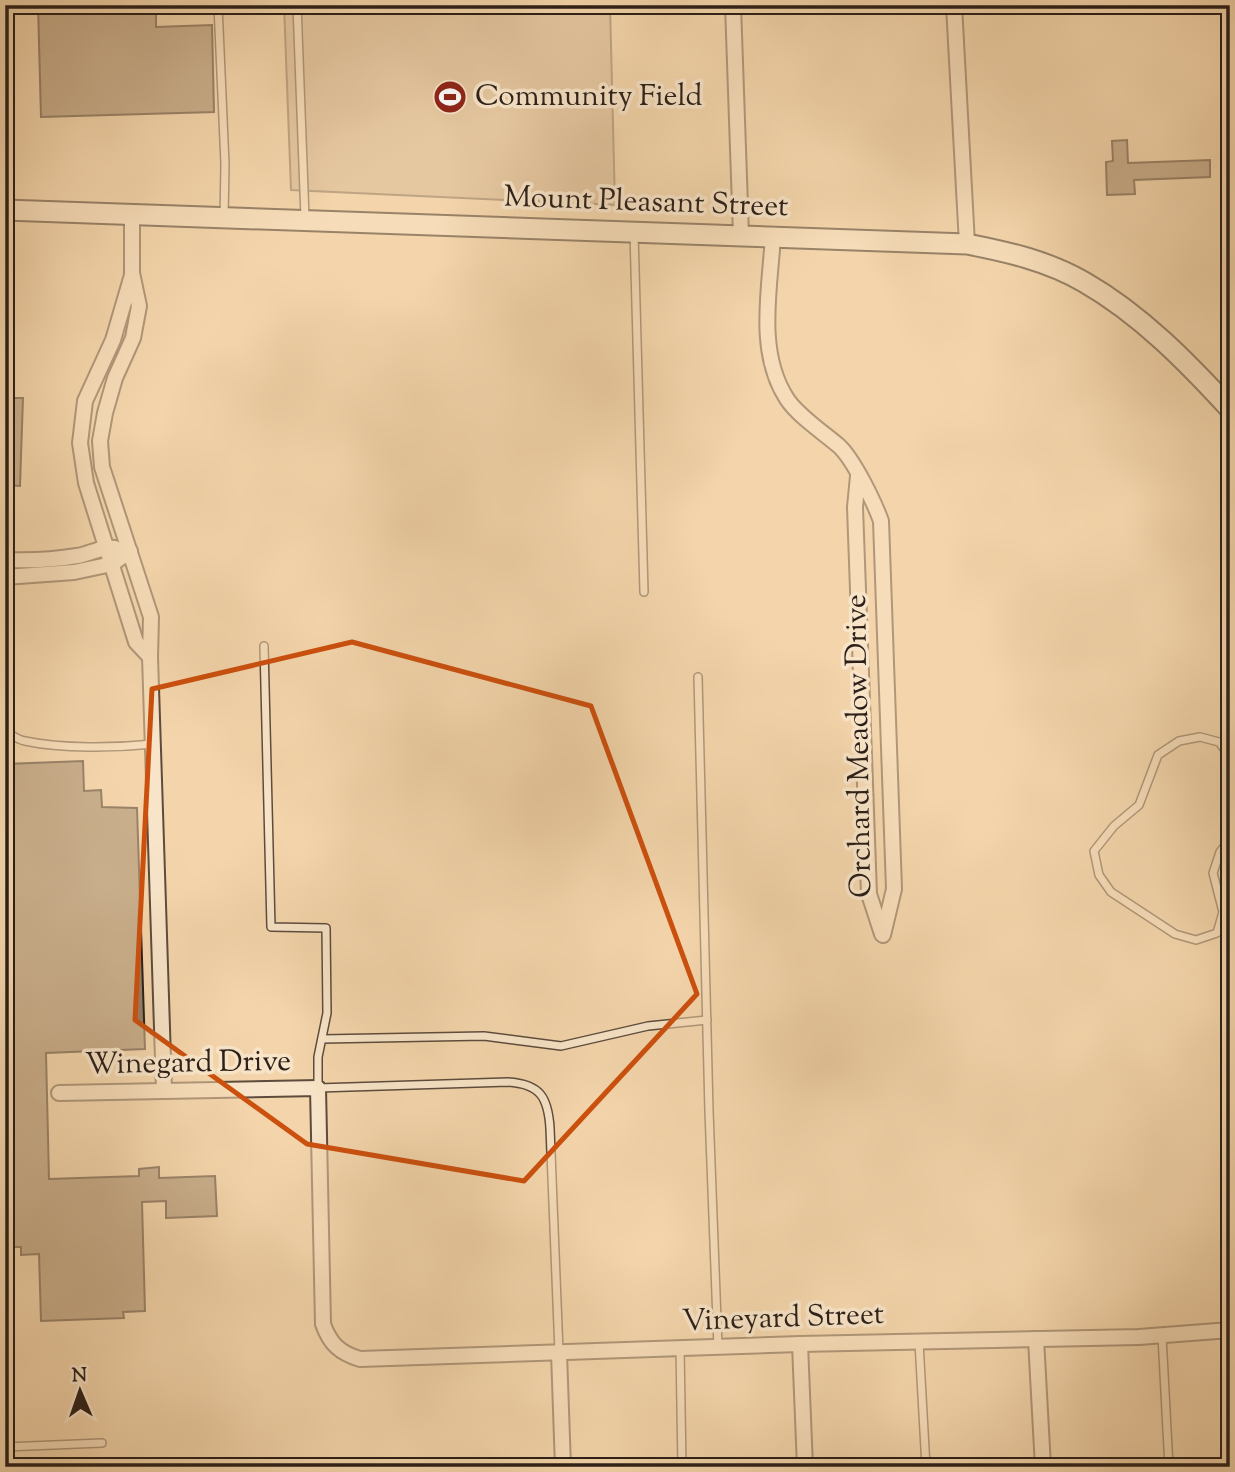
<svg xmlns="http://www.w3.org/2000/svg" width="1235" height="1472" font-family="'Sorts Mill Goudy',serif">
<rect width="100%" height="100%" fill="#f4d5ab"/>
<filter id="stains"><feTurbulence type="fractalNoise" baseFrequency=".00286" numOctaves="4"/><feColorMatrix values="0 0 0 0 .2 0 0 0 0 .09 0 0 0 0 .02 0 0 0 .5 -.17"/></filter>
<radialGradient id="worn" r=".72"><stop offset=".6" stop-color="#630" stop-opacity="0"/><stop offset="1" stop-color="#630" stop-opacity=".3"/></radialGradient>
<path fill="#d2b692" stroke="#7e6a55" stroke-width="2" d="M 284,5 L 610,5 L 615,205 L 291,190 Z"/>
<g fill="#947e64" stroke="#2b1f18" stroke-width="2">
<path d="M 38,5 L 156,5 L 156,27 L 212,25 L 214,112 L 41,117 Z"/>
<path d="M 1127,140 L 1128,163 L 1210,160 L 1210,177 L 1134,180 L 1135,194 L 1107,195 L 1106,162 L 1113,161 L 1112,141 Z"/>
<path d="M 5,398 L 23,398 L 20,486 L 5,485 Z"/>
<path d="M 83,761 L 84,791 L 101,790 L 102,807 L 137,808 L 145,1049 L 46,1053 L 49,1179 L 139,1176 L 139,1169 L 159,1167 L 159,1178 L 215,1176 L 217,1216 L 166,1218 L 166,1201 L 142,1202 L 145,1311 L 123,1312 L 124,1318 L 41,1321 L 39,1254 L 21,1255 L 21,1247 L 5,1247 L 5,1104 L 11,1104 L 9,1038 L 5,1033 L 5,764 Z"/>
</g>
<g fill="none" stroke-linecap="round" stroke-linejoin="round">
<defs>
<g id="service">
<path d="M 218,5 L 225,164 L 224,217"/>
<path d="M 297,5 L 305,218"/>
<path d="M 634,233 L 644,592"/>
<path d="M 264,646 L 271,927 L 326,928 L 327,1013 L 318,1057 L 318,1088 L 508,1082 C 540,1084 548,1097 550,1128 L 559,1352"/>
<path d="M 698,677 L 709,1111 L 718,1347"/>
<path d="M 5,731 C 11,735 18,740 25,741 C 62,749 115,748 153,744"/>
<path d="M 1230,757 L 1219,742 L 1200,737 L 1179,741 L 1158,755 L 1139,805 L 1114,826 L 1094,851 L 1099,875 L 1111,892 L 1175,934 L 1196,940 L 1217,933 L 1223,912 L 1213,873 L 1220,852 L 1230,839"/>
<path d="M 322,1039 L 484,1036 L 561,1046 L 648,1026 L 707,1020"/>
<path d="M 1162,1336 L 1169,1467"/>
<path d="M 919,1342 L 926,1467"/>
<path d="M 680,1348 L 682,1467"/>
<path d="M 5,1447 L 102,1443"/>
</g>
<g id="minor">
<path d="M 733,5 L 741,235"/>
<path d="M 954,5 L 967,244"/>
<path d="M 132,213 L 132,273 L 139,306 L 133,338 L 115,378 L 105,413 L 100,441 L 102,467 L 151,617 L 150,657 L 164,1090"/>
<path d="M 773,236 C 770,288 756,352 787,399 C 798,416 824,433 839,446 C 854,460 874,502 881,521 L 894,889 L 883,935"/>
<path d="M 132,275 L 113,340 L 85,401 L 80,443 L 86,483 L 136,642 L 150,657"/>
<path d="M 858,476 L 855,507 L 869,894 L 882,934"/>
<path d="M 5,560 C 29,561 53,560 77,556 C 90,554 102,546 115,548"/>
<path d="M 5,577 L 74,572 L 112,564 L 130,551"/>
<path d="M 59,1093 L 318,1088 L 323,1324 C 330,1344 340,1353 360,1359 L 800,1344 L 1139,1337 L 1230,1330"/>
<path d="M 1036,1339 L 1043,1467"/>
<path d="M 800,1344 L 805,1467"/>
<path d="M 559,1353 L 563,1467"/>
</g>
<path id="secondary" d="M 5,210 L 967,244 C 1008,252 1048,261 1084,282 C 1140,314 1187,362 1230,409"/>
</defs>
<use href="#service" stroke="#5d4c3d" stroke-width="10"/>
<use href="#minor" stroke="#5d4c3d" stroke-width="18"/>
<use href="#secondary" stroke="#2b1f18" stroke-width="23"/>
<use href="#service" stroke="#f8e4c8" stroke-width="7"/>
<use href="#minor" stroke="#f8e4c8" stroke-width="14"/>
<use href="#secondary" stroke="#f8e4c8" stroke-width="19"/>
</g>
<path d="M0 0H1235V1472H0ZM 352,642 L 591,706 L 697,994 L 524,1181 L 307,1144 L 135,1020 L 152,689 Z" fill="#f4d5ab" fill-opacity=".55" fill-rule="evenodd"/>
<path fill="none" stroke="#cc500e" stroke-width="5" stroke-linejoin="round" d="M 352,642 L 591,706 L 697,994 L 524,1181 L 307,1144 L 135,1020 L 152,689 Z"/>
<defs>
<symbol id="stadium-disc" viewBox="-11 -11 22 22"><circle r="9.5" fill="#8f2418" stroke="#f8e4c8"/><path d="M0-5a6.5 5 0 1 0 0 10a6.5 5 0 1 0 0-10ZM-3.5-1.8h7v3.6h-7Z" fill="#fff"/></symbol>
</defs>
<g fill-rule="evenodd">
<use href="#stadium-disc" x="431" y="78" width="38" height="38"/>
</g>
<g text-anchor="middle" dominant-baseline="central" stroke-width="7" stroke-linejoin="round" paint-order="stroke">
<g font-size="30" fill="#2b1f18" stroke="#f8e4c8" text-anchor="start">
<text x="475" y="97">Community Field</text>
</g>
<g font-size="30" fill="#2b1f18" stroke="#f8e4c8">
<text transform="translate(646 203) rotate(2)">Mount Pleasant Street</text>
<text transform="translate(860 746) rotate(-91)">Orchard Meadow Drive</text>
<text transform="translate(188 1064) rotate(-1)">Winegard Drive</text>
<text transform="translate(783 1319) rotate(-2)">Vineyard Street</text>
</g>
</g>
<rect width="1235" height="1472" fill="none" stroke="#f4d5ab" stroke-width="28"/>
<rect x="7" y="7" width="1221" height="1458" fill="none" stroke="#2b1f18" stroke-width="3.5"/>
<rect x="14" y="14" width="1207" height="1444" fill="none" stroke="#2b1f18" stroke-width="2"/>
<g transform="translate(80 1391) rotate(358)" stroke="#f8e4c8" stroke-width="5" paint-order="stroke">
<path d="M0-5L12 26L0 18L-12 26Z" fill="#2b1f18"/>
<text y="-10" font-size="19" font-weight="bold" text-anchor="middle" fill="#2b1f18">N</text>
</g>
<rect width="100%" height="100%" filter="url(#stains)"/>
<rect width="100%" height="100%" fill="url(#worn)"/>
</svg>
